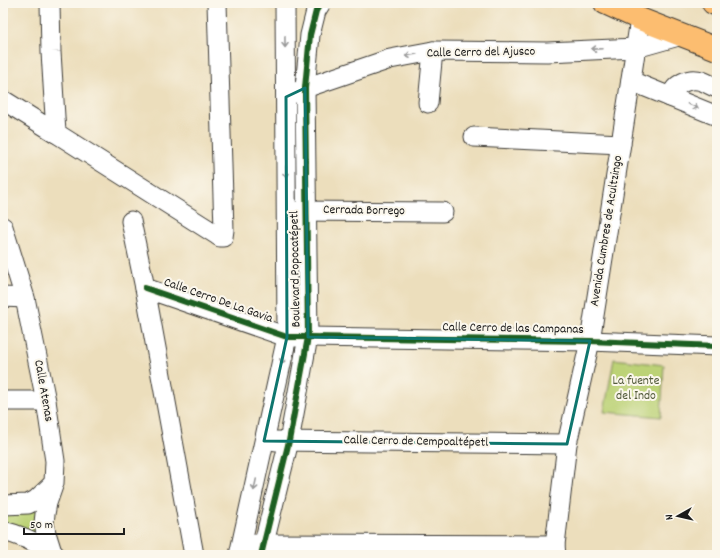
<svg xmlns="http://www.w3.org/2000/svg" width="720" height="558" font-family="Dekko,sans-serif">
<rect width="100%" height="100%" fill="#fbf7ec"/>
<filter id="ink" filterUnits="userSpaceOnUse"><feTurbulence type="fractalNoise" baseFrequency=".025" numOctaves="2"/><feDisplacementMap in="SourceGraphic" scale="8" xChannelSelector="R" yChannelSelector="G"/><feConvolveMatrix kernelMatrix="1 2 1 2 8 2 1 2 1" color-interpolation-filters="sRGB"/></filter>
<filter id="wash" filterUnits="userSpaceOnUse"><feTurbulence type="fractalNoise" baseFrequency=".012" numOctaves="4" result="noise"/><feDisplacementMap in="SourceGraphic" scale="16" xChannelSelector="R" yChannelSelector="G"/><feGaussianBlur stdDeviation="0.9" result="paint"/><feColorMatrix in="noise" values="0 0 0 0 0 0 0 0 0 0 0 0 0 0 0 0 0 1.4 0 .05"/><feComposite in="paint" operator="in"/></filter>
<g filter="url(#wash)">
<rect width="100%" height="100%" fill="#ecdebc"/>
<g fill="#bcd276" stroke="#6c7749">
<path d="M 614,359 L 664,365 L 661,417 L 604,412 Z"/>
<path d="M 36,500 L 46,533 L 3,531 L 3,505 Z"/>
</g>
</g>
<g filter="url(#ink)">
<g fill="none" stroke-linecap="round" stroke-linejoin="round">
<defs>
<g id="minor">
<path d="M 631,81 L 717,116"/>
<path d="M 295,93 L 305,88 L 390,59 L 433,51 L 547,52 L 636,48 L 682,35"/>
<path d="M 670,97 C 675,84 688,77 702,81 C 707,83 712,86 717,88"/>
<path d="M 3,100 L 56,133 L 51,52 L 50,3"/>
<path d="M 428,103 L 433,51"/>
<path d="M 56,133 L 217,235 L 220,237 L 223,237 L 224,230 L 217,3"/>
<path d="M 474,137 L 621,144"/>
<path d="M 294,211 L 443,212"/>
<path d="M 131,221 L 145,288 L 194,555"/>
<path d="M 3,227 L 25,298 L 46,401 L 55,461 L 54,483 L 47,503 L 45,514 L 44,523 L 46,533 L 52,552 L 55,555"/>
<path d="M 145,288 L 287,337 L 308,337 L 590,341 L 717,346"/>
<path d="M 3,297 L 25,298"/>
<path d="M 3,401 L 46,401"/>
<path d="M 276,441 L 567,444"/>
<path d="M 3,505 L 28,504 L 36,500 L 53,484"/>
<path d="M 3,531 C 21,535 37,543 52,552"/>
<path d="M 251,544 L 555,545"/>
<path d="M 239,555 L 287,337 L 285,3"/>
<path d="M 261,555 L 289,441 L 308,337 L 305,88 L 310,35 L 316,11 L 321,3"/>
<path d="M 556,555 L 555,545 L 567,444 L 590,341 L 632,73 L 640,19"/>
</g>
<path id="major" d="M 605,3 L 640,19 L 717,49"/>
<path id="highway" d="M 713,3 L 717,5"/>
</defs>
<use href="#minor" stroke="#3b3934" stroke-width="21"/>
<use href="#major" stroke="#3b3934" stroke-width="24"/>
<use href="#highway" stroke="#3b3934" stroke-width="24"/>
<use href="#minor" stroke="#fff" stroke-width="19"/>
<use href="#major" stroke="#fcbd6f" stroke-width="22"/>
<use href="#highway" stroke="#fcbd6f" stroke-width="22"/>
<defs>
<g id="cycleway">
<path d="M 145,288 L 287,337 L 308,337 L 590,341 L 717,346"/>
<path d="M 261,555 L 289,441 L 308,337 L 305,88 L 310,35 L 316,11 L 321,3"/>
</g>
</defs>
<use href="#cycleway" stroke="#fbf7ec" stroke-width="8"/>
<use href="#cycleway" stroke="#1b5e20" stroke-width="6"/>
</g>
<defs><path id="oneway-shaft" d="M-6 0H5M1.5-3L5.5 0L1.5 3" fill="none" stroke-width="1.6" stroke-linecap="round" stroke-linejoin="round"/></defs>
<g stroke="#999">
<use href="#oneway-shaft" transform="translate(285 42) rotate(89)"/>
<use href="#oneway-shaft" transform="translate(597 49) rotate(178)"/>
<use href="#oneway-shaft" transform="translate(411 55) rotate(170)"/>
<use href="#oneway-shaft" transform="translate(693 106) rotate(22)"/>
<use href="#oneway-shaft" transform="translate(286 172) rotate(90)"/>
<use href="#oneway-shaft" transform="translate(283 358) rotate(102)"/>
<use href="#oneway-shaft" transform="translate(255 485) rotate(102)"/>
</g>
</g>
<path fill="none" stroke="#0f766e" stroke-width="3" stroke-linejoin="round" d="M 305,88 L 308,337 L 590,341 L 567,444 L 264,441 L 287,337 L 286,97 Z"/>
<g text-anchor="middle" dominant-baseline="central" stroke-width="4" stroke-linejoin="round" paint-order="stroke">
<g font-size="13" fill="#1c1c1c" stroke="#fbf7ec">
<text transform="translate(481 53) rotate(-1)">Calle Cerro del Ajusco</text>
<text transform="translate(364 211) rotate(1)">Cerrada Borrego</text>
<text transform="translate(607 231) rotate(-81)">Avenida Cumbres de Acultzingo</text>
<text transform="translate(296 269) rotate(-91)">Boulevard Popocatépetl</text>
<text transform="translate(218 301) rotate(19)">Calle Cerro De La Gavia</text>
<text transform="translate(513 329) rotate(1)">Calle Cerro de las Campanas</text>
<text transform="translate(43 391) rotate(80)">Calle Atenas</text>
<text transform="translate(416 442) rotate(1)">Calle Cerro de Cempoaltépetl</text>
</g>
<g font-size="13" fill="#545c3c" stroke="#fbf7ec">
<text x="636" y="381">La fuente<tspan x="636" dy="15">del Indo</tspan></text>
</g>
</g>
<rect width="720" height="558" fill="none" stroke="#fbf7ec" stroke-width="16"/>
<g transform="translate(678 516) rotate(262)" stroke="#fbf7ec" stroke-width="3" paint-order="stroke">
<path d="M0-3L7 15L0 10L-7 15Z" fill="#1c1c1c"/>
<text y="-6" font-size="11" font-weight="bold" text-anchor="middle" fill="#1c1c1c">N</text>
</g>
<path d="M24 528v6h100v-6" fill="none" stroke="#1c1c1c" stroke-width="2"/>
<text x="30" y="528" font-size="12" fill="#1c1c1c" stroke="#fbf7ec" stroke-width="3" paint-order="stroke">50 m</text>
</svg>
